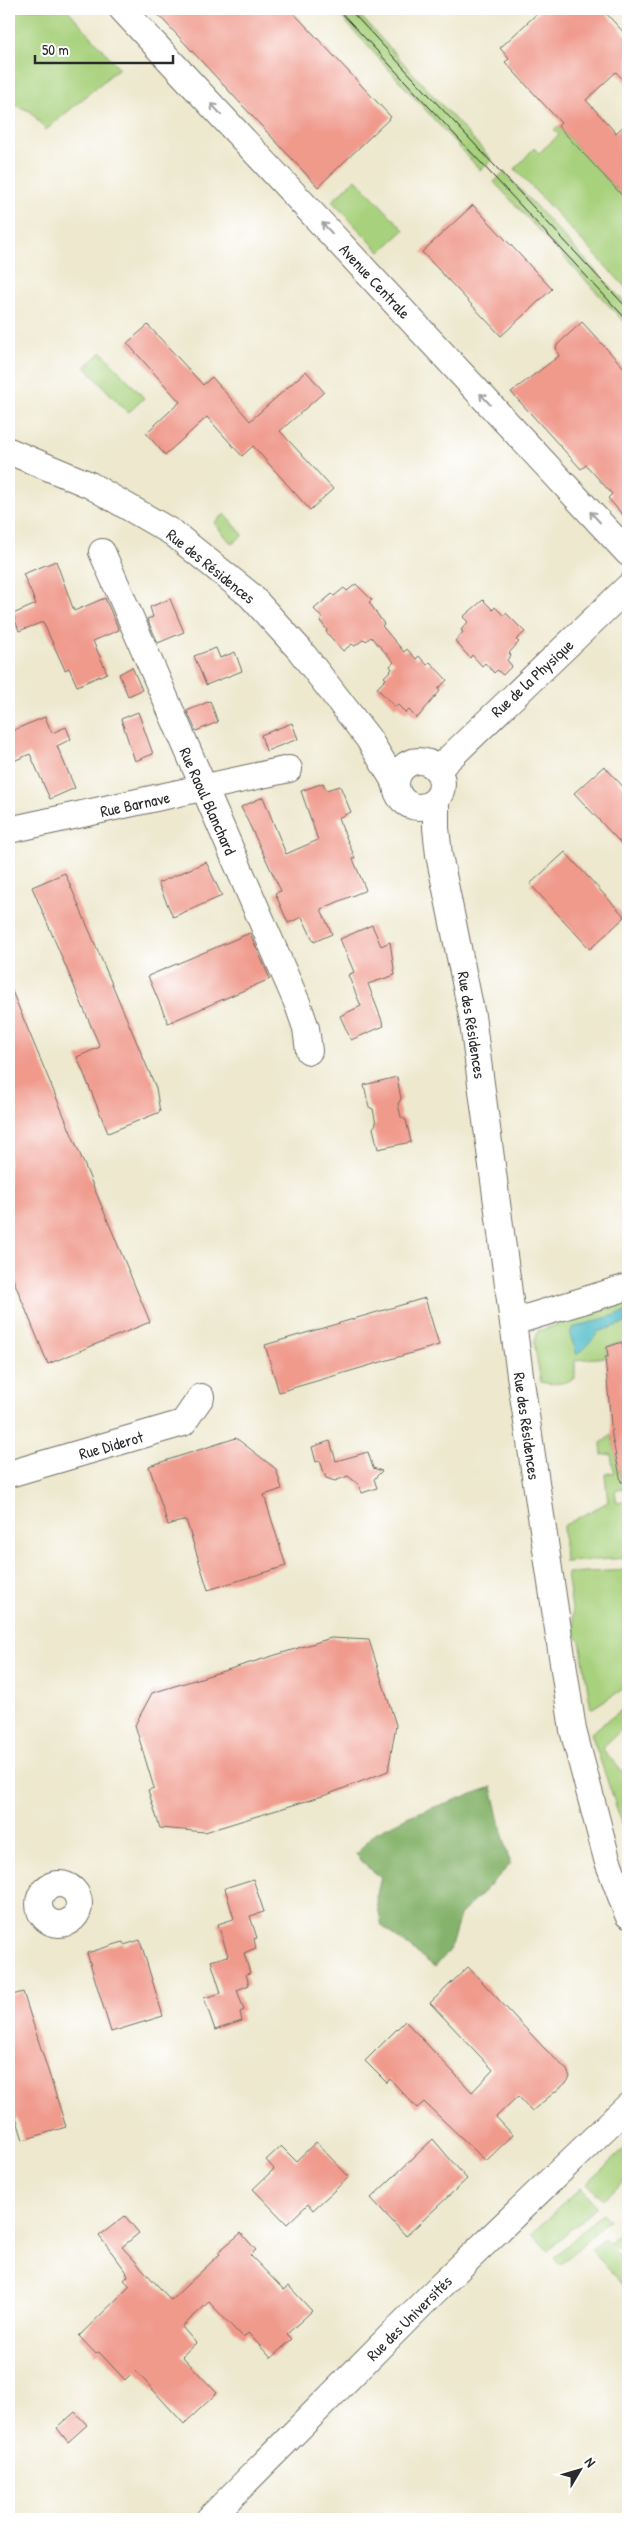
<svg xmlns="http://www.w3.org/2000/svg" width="637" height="2528" font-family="'Patrick Hand',sans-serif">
<rect width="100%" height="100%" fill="#fff"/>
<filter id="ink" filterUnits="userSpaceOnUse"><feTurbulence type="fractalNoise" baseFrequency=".02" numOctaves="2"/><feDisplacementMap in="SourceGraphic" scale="10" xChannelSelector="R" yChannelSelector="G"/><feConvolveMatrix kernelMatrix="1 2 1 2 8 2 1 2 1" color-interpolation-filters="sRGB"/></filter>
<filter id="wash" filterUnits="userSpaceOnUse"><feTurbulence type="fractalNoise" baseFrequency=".0096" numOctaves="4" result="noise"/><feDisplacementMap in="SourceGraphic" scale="20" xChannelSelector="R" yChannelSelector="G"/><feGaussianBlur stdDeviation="1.12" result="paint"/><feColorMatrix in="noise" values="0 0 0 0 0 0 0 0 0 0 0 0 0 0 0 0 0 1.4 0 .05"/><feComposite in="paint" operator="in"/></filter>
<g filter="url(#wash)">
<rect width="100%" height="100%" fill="#ede8ce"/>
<g fill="#a8d17d" stroke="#6a7e54">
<path d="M 9,9 L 67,9 L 119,68 L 46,130 L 30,111 L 9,103 Z"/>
<path d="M 339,9 L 354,9 L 492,160 L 480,170 L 336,11 Z"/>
<path d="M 558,126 L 628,202 L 628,290 L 515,169 L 534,148 L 539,153 L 559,135 L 554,130 Z"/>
<path d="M 504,172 L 628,306 L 628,326 L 494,182 Z"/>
<path d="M 356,179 L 404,230 L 380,252 L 332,201 Z"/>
<path d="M 102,352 L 144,398 L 128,413 L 85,367 Z"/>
<path d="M 225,514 L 243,535 L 232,544 L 214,523 Z"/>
<path d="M 628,1302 L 628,1358 L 624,1360 L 622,1342 L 607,1347 L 608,1357 L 575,1360 L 575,1378 C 564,1384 553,1385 541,1382 L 534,1342 L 538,1331 Z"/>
<path d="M 612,1435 L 621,1482 L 624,1482 L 625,1488 L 615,1491 L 617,1503 L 628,1501 L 628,1558 L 565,1562 L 563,1526 L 608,1502 L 605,1474 L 614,1472 L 611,1454 L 602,1455 L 601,1443 Z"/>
<path d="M 628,1570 L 628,1686 L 591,1709 L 580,1641 L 576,1637 L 567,1573 Z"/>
<path d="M 628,1705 L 628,1723 L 602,1748 L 628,1779 L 628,1841 L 591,1733 Z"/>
<path d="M 628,2145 L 628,2177 L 603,2200 L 587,2183 Z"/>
<path d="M 581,2188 L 597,2206 L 548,2251 L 532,2233 Z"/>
<path d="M 602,2213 L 609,2220 L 560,2265 L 554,2257 Z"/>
<path d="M 620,2233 L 626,2240 L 614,2251 L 619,2256 L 628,2248 L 628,2260 L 625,2263 L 628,2266 L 628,2290 L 591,2250 L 603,2239 L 608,2244 Z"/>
</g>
<path fill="#86b36c" stroke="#586f4c" d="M 492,1787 L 510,1865 L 460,1915 L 450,1950 L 435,1967 L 382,1926 L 376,1898 L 381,1877 L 366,1866 L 356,1854 L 375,1833 L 409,1816 Z"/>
<path fill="#4dbac7" stroke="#3c7279" d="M 628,1311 L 628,1322 L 597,1332 L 597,1335 L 577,1355 L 570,1335 L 572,1328 Z"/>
<g id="blocks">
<g fill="#f09a8c">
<path d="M 153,9 L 290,9 L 391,117 L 318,187 Z"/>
<path d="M 542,9 L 602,9 L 628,37 L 628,85 L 616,72 L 586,100 L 616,133 L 628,122 L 628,202 L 558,126 L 561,123 L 505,62 L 509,59 L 500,48 Z"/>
<path d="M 473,205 L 552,289 L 501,336 L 422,252 Z"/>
<path d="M 582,322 L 628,372 L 628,521 L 608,498 L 612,494 L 586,465 L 581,469 L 511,392 L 559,356 L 556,348 L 558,344 Z"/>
<path d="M 148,325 L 203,385 L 212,377 L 250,421 L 306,371 L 324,392 L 280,431 L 333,489 L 310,510 L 253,446 L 242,456 L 207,417 L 165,455 L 146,433 L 180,402 L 127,343 Z"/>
<path d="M 56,561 L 74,611 L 105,598 L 119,630 L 93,641 L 107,673 L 77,686 L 69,668 L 65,670 L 43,622 L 19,631 L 13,614 L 36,604 L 23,574 Z"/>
<path d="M 356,584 L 372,600 L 369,602 L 384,624 L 382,626 L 404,652 L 407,649 L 416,659 L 419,656 L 427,665 L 430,662 L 447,680 L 438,689 L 440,691 L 419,716 L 416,718 L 409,710 L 406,713 L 398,705 L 395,707 L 377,688 L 386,679 L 384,677 L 392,669 L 390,666 L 394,662 L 371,637 L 366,641 L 364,639 L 355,646 L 352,644 L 343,651 L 326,632 L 327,630 L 320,621 L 322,618 L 314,609 L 332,594 L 334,596 L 344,588 L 347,591 Z"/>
<path d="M 170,599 L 184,632 L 158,643 L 147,619 L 153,617 L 150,607 Z"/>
<path d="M 483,600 L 493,610 L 495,607 L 504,616 L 506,613 L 525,632 L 516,640 L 519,642 L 509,653 L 511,655 L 507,660 L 512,666 L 503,675 L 497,670 L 494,673 L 485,663 L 482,666 L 472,655 L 470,658 L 455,641 L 463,632 L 461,630 L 468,622 L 463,617 Z"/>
<path d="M 216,648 L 220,658 L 235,652 L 242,671 L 206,685 L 194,656 Z"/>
<path d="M 132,667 L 142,690 L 128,696 L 119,674 Z"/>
<path d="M 210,701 L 218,722 L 196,731 L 187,711 Z"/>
<path d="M 138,712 L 153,754 L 135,761 L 121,719 Z"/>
<path d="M 45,717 L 52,733 L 66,727 L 71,739 L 57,746 L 75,788 L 50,799 L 30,754 L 9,763 L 9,732 Z"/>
<path d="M 292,723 L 298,739 L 266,751 L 261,735 Z"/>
<path d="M 604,766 L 628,792 L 628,851 L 574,793 Z"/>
<path d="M 323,783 L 326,790 L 340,786 L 351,812 L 338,818 L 355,858 L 353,859 L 366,890 L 321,909 L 332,934 L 314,942 L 302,917 L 288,923 L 275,893 L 281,891 L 241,807 L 263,797 L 286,854 L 318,840 L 301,791 Z"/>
<path d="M 565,852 L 625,917 L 590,949 L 530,884 Z"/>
<path d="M 206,862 L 222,896 L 173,917 L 158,883 Z"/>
<path d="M 65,873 L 156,1088 L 160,1112 L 108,1133 L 77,1057 L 100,1047 L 32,887 Z"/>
<path d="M 372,925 L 381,946 L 390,942 L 395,975 L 368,984 L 384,1026 L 351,1040 L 340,1016 L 361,1006 L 348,975 L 354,972 L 340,939 Z"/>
<path d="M 250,933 L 270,979 L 168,1023 L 148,976 Z"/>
<path d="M 9,984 L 150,1322 L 48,1364 L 9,1269 Z"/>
<path d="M 397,1077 L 401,1099 L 398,1104 L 401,1117 L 406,1120 L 411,1142 L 378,1149 L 373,1128 L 376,1124 L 373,1109 L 369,1107 L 364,1085 Z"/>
<path d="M 425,1298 L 439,1345 L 279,1392 L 265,1345 Z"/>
<path d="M 622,1342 L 625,1359 L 628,1358 L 628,1482 L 621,1482 L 612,1436 L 605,1357 L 608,1357 L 607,1347 Z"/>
<path d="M 236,1438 L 276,1469 L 282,1489 L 264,1495 L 286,1566 L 208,1590 L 186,1520 L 168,1525 L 149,1466 Z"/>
<path d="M 330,1441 L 336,1461 L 368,1452 L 373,1468 L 382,1471 L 374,1479 L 377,1488 L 362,1493 L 358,1484 L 348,1476 L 335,1481 L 326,1478 L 320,1461 L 316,1462 L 312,1447 Z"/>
<path d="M 331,1638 L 369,1640 L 396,1725 L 388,1771 L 329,1794 L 205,1832 L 160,1828 L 148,1790 L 154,1788 L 135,1725 L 152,1693 Z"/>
<path d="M 253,1879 L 264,1912 L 250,1916 L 257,1938 L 254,1939 L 256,1948 L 244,1953 L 250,1973 L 246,1974 L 249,1985 L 237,1990 L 244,2010 L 240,2012 L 242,2021 L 215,2030 L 204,1998 L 221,1993 L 211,1961 L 228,1956 L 218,1924 L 234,1919 L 225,1888 Z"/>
<path d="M 140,1940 L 163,2016 L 111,2032 L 87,1953 L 123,1942 L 124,1945 Z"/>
<path d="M 468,1967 L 545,2049 L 567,2070 L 570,2077 L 567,2082 L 532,2111 L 518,2096 L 496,2117 L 513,2135 L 486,2161 L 424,2102 L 417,2108 L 390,2079 L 387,2083 L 365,2061 L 405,2021 L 472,2092 L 493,2070 L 430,2003 Z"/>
<path d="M 23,1992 L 66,2127 L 23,2140 L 9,2094 L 9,1996 Z"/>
<path d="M 433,2139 L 467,2179 L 406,2236 L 371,2198 Z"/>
<path d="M 316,2142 L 349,2177 L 313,2210 L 308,2204 L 287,2224 L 253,2189 L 274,2169 L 266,2160 L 281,2146 L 296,2161 Z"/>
<path d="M 125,2216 L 139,2233 L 122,2247 L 171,2300 L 220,2254 L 218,2252 L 241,2233 L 256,2250 L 250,2255 L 284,2290 L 289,2286 L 312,2311 L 287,2334 L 292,2339 L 271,2358 L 248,2333 L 243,2338 L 209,2302 L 182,2327 L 196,2343 L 182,2356 L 217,2393 L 184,2424 L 135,2370 L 125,2380 L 99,2352 L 96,2354 L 79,2336 L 130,2286 L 124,2280 L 128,2276 L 126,2271 L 99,2236 Z"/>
<path d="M 75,2412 L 87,2425 L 68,2442 L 57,2428 Z"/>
</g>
</g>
</g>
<g filter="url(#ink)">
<use href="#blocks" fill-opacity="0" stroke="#6f6d64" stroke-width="1"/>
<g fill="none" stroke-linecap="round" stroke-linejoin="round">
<defs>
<g id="minor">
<path d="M 122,9 L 628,553"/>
<path d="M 9,451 L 90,485 L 173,533 L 250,595 L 299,649 L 368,738 L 396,784"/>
<path d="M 102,552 L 298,1005 L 306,1028 L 309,1051"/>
<circle cx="419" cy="784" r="23"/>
<path d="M 437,770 L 628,587"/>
<path d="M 436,801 L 436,828 L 439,855 L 472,1016 L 520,1375 L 573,1730 L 607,1859 L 628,1915"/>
<path d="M 9,830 L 289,769"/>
<path d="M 513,1322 L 628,1287"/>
<path d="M 9,1474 L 183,1423 L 201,1397"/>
<circle cx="59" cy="1904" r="20"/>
<path d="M 209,2519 L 433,2293 L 628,2106"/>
</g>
</defs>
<use href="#minor" stroke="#6f6d64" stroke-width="28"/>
<use href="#minor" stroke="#fff" stroke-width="26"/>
<g stroke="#2b2b2b" stroke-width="1">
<path d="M 338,9 L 628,321"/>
<path d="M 349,9 L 628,309"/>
</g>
</g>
<defs><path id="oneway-shaft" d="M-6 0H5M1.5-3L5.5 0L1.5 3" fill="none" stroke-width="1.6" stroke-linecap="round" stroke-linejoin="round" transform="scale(1.25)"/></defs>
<g stroke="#a0a0a0">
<use href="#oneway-shaft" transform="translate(216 109) rotate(-133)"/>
<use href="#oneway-shaft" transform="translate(327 228) rotate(-133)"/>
<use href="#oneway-shaft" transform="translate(485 399) rotate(-133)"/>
<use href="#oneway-shaft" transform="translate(595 517) rotate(-133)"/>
</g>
</g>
<g text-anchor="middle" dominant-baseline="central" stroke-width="5" stroke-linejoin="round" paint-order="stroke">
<g font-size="16" fill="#2b2b2b" stroke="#fff">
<text transform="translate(375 281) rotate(47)">Avenue Centrale</text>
<text transform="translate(211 566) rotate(39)">Rue des Résidences</text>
<text transform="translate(532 678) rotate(-43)">Rue de la Physique</text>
<text transform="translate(208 801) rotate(66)">Rue Raoul Blanchard</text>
<text transform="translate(135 804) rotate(-12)">Rue Barnave</text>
<text transform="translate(472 1025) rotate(81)">Rue des Résidences</text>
<text transform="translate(527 1426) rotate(82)">Rue des Résidences</text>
<text transform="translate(111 1445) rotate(-16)">Rue Diderot</text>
<text transform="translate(409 2318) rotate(-45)">Rue des Universités</text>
</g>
</g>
<rect width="637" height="2528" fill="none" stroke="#fff" stroke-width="30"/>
<g transform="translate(580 2470) rotate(52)" stroke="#ffffff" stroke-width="4" paint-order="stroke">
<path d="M0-4L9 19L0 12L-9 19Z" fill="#2b2b2b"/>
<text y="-8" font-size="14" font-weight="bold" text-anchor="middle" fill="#2b2b2b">N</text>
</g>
<path d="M35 55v8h138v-8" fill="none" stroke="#2b2b2b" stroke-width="2.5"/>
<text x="42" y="55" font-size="15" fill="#2b2b2b" stroke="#ffffff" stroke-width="4" paint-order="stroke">50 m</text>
</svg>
